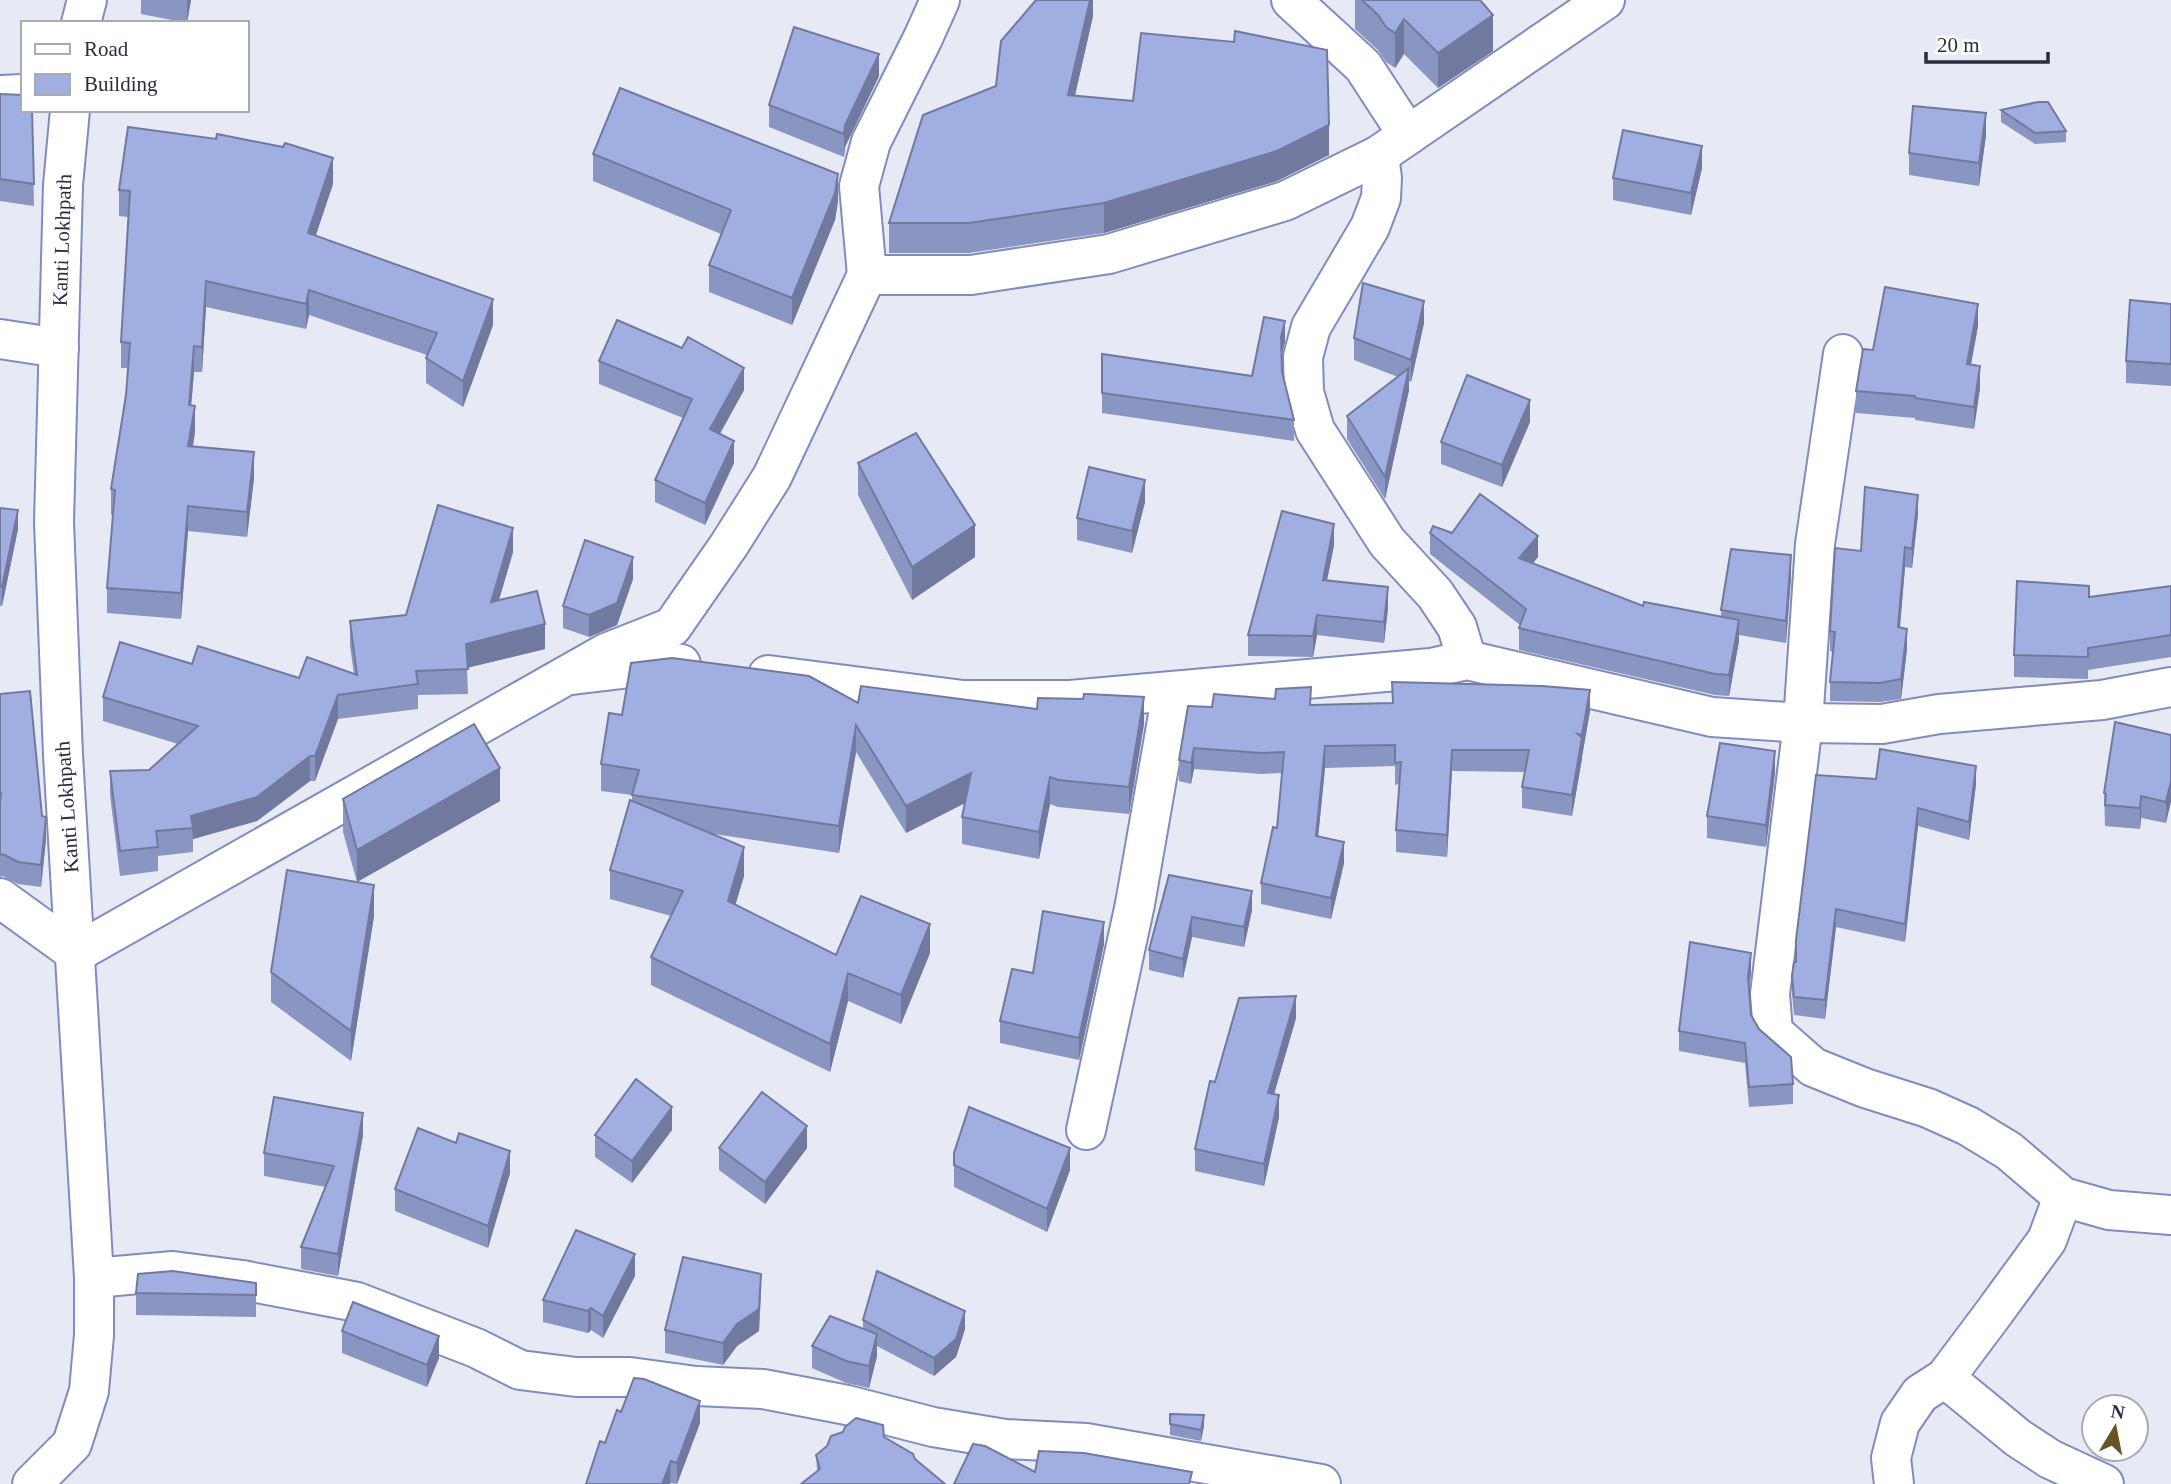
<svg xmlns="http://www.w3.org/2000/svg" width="2171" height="1484" font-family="'Times New Roman',serif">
<rect width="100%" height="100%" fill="#e7eaf5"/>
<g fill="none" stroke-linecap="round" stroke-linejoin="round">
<defs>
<g id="minor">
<path d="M 1291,0 L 1363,66 L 1408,135"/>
<path d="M 0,95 L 23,94"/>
<path d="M 1379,155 L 1382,178 L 1381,198 L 1370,227 L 1311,327 L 1303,357 L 1304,392 L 1315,430 L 1387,542 L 1435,594 L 1457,627 L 1467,660 L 1712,717 L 1803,723 L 1882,724 L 1939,714 L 2102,700 L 2171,687"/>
<path d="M 867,275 L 859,186 L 871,142 L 923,38 L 940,0"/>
<path d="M 0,339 L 59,348"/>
<path d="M 1843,354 L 1815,544 L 1803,723 L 1770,994 L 1773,1032 L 1813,1067 L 1865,1088 L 1928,1108 L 1968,1126 L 2009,1151 L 2063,1197 L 2109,1210 L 2171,1215"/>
<path d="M 572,675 L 672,663 L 681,664"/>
<path d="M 768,675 L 963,700 L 1070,700 L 1431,668 L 1467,660"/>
<path d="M 0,898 L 76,953"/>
<path d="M 1086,1130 L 1135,904 L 1172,692"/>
<path d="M 94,1278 L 173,1271 L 242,1280 L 357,1302 L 476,1348 L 520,1370 L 576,1377 L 630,1377 L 696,1386 L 763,1389 L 847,1405 L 933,1427 L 1005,1439 L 1086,1443 L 1321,1484"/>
<path d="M 1945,1378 L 2018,1438 L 2050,1459 L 2104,1484"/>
<path d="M 1894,1484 L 1891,1458 L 1900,1423 L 1920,1394 L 1945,1378 L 1993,1314 L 2047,1240 L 2063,1197"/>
</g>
<path id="secondary" d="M 76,953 L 606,653 L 672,627 L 729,545 L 772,477 L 867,275 L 971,275 L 1109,254 L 1285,201 L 1379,155 L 1605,0"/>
<g id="primary">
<path d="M 81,23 L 87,0"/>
<path d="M 32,1484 L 72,1444 L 89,1391 L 94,1335 L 94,1278 L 63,755 L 54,522 L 63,185 L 70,110"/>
</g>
</defs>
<use href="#minor" stroke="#808cbe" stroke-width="42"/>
<use href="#secondary" stroke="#808cbe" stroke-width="42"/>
<use href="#primary" stroke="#808cbe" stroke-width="42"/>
<use href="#minor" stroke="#fff" stroke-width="38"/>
<use href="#secondary" stroke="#fff" stroke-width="38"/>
<use href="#primary" stroke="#fff" stroke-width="38"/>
</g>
<g fill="#8a96c2">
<path d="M 141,0 L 191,0 L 187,23 L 141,14 Z"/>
<path d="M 1093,0 L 1093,16 L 1075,96 L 1329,155 L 1277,181 L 1104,233 L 969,253 L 889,253 L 889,223 L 996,86 Z"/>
<path d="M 1355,0 L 1480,0 L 1493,51 L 1438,88 L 1404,54 L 1395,68 L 1386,62 L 1378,50 L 1355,29 Z"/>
<path d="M 879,76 L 845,147 L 844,157 L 769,127 L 769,105 Z"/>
<path d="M 0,94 L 32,110 L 34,206 L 0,201 Z"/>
<path d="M 2001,110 L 2066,131 L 2066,142 L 2035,144 L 2001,122 Z"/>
<path d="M 1986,135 L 1979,186 L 1909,175 L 1909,153 Z"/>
<path d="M 593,154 L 838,201 L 835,220 L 792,325 L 709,292 L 709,265 L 721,234 L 593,181 Z"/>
<path d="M 1702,168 L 1691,215 L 1613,200 L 1613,178 Z"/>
<path d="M 333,184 L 316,235 L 493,325 L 463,407 L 426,383 L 426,358 L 427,355 L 309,315 L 306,329 L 206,307 L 202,372 L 194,372 L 191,405 L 195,432 L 193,447 L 254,478 L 247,537 L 188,531 L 181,619 L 107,613 L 107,588 L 113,515 L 111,515 L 111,489 L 126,395 L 128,368 L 121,368 L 121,342 L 128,217 L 119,216 L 119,190 Z"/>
<path d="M 2171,304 L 2171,386 L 2126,383 L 2126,361 Z"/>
<path d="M 1424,323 L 1411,382 L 1409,381 L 1409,390 L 1385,499 L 1347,439 L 1347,416 L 1398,377 L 1354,360 L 1354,338 Z"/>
<path d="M 1978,326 L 1971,364 L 1980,388 L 1974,429 L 1915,420 L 1915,418 L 1856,413 L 1856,391 L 1873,350 Z"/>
<path d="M 1285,341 L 1282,355 L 1282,372 L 1294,420 L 1294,441 L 1102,413 L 1102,354 L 1252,376 Z"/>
<path d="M 599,361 L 744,390 L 720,434 L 734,463 L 705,525 L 655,502 L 655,480 L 683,418 L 599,384 Z"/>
<path d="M 1530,422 L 1502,487 L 1441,464 L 1441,442 Z"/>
<path d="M 858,463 L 975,557 L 912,600 L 858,495 Z"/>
<path d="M 1145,502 L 1132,553 L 1077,540 L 1077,518 Z"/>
<path d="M 0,508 L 18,529 L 2,606 L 0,606 Z"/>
<path d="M 1918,514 L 1912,568 L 1905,567 L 1900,628 L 1907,649 L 1901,699 L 1880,702 L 1830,701 L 1830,682 L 1833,652 L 1830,651 L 1830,631 Z"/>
<path d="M 1430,533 L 1452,533 L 1538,557 L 1532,564 L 1643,606 L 1721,617 L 1721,610 L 1791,577 L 1786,643 L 1739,635 L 1739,641 L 1729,696 L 1715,695 L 1519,650 L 1519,628 L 1520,625 L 1430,554 Z"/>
<path d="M 1334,545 L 1327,580 L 1388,608 L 1384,643 L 1317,635 L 1313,657 L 1248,656 L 1248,635 Z"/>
<path d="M 513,552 L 499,600 L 545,649 L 467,668 L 468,694 L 418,695 L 418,709 L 338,719 L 315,781 L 310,781 L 257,821 L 193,839 L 193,852 L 158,856 L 158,871 L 120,876 L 110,795 L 110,771 L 149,770 L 178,744 L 103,721 L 103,697 L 192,664 L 299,678 L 354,674 L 350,646 L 350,621 L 406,615 Z"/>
<path d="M 633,579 L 617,625 L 589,637 L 563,628 L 563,606 Z"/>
<path d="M 2171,586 L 2171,657 L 2088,670 L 2088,679 L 2014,677 L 2014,655 L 2089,597 Z"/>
<path d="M 1392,682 L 1590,711 L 1572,816 L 1522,808 L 1522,787 L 1525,772 L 1452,771 L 1447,857 L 1396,852 L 1396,830 L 1399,784 L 1395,785 L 1395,766 L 1325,768 L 1318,837 L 1344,863 L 1331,919 L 1261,904 L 1261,883 L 1277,828 L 1282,773 L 1261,774 L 1194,769 L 1191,784 L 1179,781 L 1179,760 L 1212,707 L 1392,703 Z"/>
<path d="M 0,694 L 42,816 L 46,839 L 41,887 L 18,884 L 3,876 L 0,877 Z"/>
<path d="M 858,703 L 1144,724 L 1129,814 L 1058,807 L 1050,804 L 1039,859 L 962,844 L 962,817 L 965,803 L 906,833 L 856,752 L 839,853 L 714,834 L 744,876 L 735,905 L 836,955 L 930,953 L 901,1024 L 848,1001 L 830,1072 L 651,985 L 651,957 L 671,916 L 610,899 L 610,870 L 632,800 L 632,795 L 601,791 L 601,764 L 622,715 Z"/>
<path d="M 2171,735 L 2166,823 L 2141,818 L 2140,829 L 2105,826 L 2104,793 Z"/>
<path d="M 1775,773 L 1766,847 L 1707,838 L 1707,816 Z"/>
<path d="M 1816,775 L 1976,784 L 1969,840 L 1918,826 L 1905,942 L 1836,927 L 1825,1019 L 1794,1015 L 1792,994 L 1792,976 L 1796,962 Z"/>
<path d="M 343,799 L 500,801 L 357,882 L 374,916 L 351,1061 L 271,1002 L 271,972 L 357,882 L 343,832 Z"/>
<path d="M 1169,875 L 1252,910 L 1244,947 L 1192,937 L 1183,978 L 1149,970 L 1149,950 Z"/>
<path d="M 1104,944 L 1079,1060 L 1000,1043 L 1000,1021 L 1033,973 Z"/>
<path d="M 1751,973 L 1749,987 L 1751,1015 L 1759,1029 L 1793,1084 L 1793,1104 L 1749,1107 L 1745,1063 L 1679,1051 L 1679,1031 Z"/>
<path d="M 1296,1018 L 1274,1094 L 1279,1117 L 1264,1186 L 1195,1171 L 1195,1149 L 1215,1082 Z"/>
<path d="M 672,1130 L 632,1183 L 595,1157 L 595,1135 Z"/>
<path d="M 363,1135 L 338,1276 L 301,1269 L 301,1247 L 326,1187 L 264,1176 L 264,1153 Z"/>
<path d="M 456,1143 L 510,1173 L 488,1248 L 395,1211 L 395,1189 Z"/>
<path d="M 719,1148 L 807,1148 L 765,1204 L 719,1170 Z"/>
<path d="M 954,1153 L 1070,1170 L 1047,1232 L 954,1187 Z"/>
<path d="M 635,1276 L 603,1338 L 591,1330 L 588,1333 L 543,1322 L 543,1300 Z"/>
<path d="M 256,1283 L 256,1317 L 136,1315 L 136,1293 Z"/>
<path d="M 761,1296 L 759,1331 L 737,1346 L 723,1365 L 665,1353 L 665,1330 Z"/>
<path d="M 863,1320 L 965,1329 L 956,1357 L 934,1376 L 877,1346 L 877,1356 L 869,1388 L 846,1383 L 812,1368 L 812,1346 L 863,1329 Z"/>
<path d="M 342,1331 L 439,1358 L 427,1387 L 342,1353 Z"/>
<path d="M 621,1412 L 700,1423 L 677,1484 L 671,1483 L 670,1484 L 586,1484 Z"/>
<path d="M 1170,1414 L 1204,1426 L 1201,1441 L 1170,1435 Z"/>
<path d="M 883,1425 L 817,1471 L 816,1455 Z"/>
</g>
<g fill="#717a9e">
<path d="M 187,0 L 191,0 L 187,23 Z"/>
<path d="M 1090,0 L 1093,0 L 1093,16 L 1068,125 L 1068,95 Z"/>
<path d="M 1493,15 L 1493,51 L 1438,88 L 1438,53 Z"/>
<path d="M 1404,19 L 1404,54 L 1395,68 L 1395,33 Z"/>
<path d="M 879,54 L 879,76 L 845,147 L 844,157 L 844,134 L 845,125 Z"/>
<path d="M 1986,113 L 1986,135 L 1979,186 L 1979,163 Z"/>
<path d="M 1329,125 L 1329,155 L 1277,181 L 1104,233 L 1104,203 Z"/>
<path d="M 1702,146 L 1702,168 L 1691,215 L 1691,193 Z"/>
<path d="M 333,158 L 333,184 L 308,258 L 308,233 Z"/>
<path d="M 838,174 L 838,201 L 835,220 L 792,325 L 792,298 Z"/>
<path d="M 206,281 L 206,307 L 202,372 L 202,347 Z"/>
<path d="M 309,290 L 309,315 L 306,329 L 306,304 Z"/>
<path d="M 493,299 L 493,325 L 463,407 L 463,381 Z"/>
<path d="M 1424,301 L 1424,323 L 1411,382 L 1411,360 Z"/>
<path d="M 1978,304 L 1978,326 L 1967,386 L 1967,364 Z"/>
<path d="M 1285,321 L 1285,341 L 1281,357 L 1281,337 Z"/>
<path d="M 194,346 L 194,372 L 189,431 L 189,405 Z"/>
<path d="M 1980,366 L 1980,388 L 1974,429 L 1974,407 Z"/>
<path d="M 744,368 L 744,390 L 710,451 L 710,429 Z"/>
<path d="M 1409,368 L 1409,390 L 1385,499 L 1385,477 Z"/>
<path d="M 1530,400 L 1530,422 L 1502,487 L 1502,465 Z"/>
<path d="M 195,406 L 195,432 L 188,472 L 188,446 Z"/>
<path d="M 734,441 L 734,463 L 705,525 L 705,503 Z"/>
<path d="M 254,452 L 254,478 L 247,537 L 247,512 Z"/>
<path d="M 1145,480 L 1145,502 L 1132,553 L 1132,531 Z"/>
<path d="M 1918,495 L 1918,514 L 1912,568 L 1912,549 Z"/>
<path d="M 188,506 L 188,531 L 181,619 L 181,593 Z"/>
<path d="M 18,510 L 18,529 L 2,606 L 2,587 Z"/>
<path d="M 1334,524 L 1334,545 L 1323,601 L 1323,580 Z"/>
<path d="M 975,525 L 975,557 L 912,600 L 912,567 Z"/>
<path d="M 513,528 L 513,552 L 491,627 L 491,602 Z"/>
<path d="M 1538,536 L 1538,557 L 1519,580 L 1519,558 Z"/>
<path d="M 1905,547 L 1905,567 L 1898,647 L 1898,627 Z"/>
<path d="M 1791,555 L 1791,577 L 1786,643 L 1786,621 Z"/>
<path d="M 633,557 L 633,579 L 617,625 L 589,637 L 589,615 Z"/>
<path d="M 1388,587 L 1388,608 L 1384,643 L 1384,622 Z"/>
<path d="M 1317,615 L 1317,635 L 1313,657 L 1313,636 Z"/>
<path d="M 1739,620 L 1739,641 L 1729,696 L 1729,675 Z"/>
<path d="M 545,624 L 545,649 L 466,668 L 466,644 Z"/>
<path d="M 1907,629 L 1907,649 L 1901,699 L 1901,679 Z"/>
<path d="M 1590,690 L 1590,711 L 1582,756 L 1582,735 Z"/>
<path d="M 338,695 L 338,719 L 315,781 L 315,756 Z"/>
<path d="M 1144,697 L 1144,724 L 1129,814 L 1129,787 Z"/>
<path d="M 856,725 L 856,752 L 839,853 L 839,826 Z"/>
<path d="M 1582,738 L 1582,759 L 1572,816 L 1572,795 Z"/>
<path d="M 1325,746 L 1325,768 L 1316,858 L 1316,836 Z"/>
<path d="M 1194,748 L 1194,769 L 1191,784 L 1191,763 Z"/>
<path d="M 1452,750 L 1452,771 L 1447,857 L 1447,835 Z"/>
<path d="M 1775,751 L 1775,773 L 1766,847 L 1766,825 Z"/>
<path d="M 310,756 L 310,781 L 257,821 L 193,839 L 191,816 Z"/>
<path d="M 1976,766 L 1976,784 L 1969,840 L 1969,822 Z"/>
<path d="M 500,768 L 500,801 L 357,882 L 357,850 Z"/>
<path d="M 971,773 L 971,800 L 906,833 L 906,806 Z"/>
<path d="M 1050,777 L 1050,804 L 1039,859 L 1039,832 Z"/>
<path d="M 2171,781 L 2171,802 L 2166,823 L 2166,802 Z"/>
<path d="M 2141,796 L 2141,818 L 2140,829 L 2140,808 Z"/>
<path d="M 1918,808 L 1918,826 L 1905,942 L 1905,924 Z"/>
<path d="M 46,817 L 46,839 L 41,887 L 41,865 Z"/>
<path d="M 1344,842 L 1344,863 L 1331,919 L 1331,898 Z"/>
<path d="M 744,847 L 744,876 L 728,930 L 728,901 Z"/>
<path d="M 374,885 L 374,916 L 351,1061 L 351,1031 Z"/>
<path d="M 1252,891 L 1252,910 L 1244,947 L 1244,927 Z"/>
<path d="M 1836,909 L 1836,927 L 1825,1019 L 1825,1000 Z"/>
<path d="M 1192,917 L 1192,937 L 1183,978 L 1183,959 Z"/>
<path d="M 1104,922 L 1104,944 L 1079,1060 L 1079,1038 Z"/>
<path d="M 930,924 L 930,953 L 901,1024 L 901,995 Z"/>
<path d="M 1751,953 L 1751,973 L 1748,995 L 1748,976 Z"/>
<path d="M 848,973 L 848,1001 L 830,1072 L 830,1044 Z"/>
<path d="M 1296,996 L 1296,1018 L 1268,1115 L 1268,1093 Z"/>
<path d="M 1279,1095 L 1279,1117 L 1264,1186 L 1264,1164 Z"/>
<path d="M 672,1107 L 672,1130 L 632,1183 L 632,1161 Z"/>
<path d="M 363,1113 L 363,1135 L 338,1276 L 338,1254 Z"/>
<path d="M 807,1126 L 807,1148 L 765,1204 L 765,1182 Z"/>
<path d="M 1070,1148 L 1070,1170 L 1047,1232 L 1047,1209 Z"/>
<path d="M 510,1151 L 510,1173 L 488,1248 L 488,1226 Z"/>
<path d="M 635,1254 L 635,1276 L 603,1338 L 603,1316 Z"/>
<path d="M 761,1274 L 759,1331 L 737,1346 L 723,1365 L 723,1343 Z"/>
<path d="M 591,1308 L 591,1330 L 588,1333 L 588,1311 Z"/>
<path d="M 965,1311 L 965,1329 L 956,1357 L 934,1376 L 934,1358 Z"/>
<path d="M 877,1334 L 877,1356 L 869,1388 L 869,1366 Z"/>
<path d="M 439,1336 L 439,1358 L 427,1387 L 427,1365 Z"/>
<path d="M 700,1401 L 700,1423 L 677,1484 L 677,1463 Z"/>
<path d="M 1204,1415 L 1204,1426 L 1201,1441 L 1201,1430 Z"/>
<path d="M 671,1461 L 670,1484 L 662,1484 Z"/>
</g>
<g fill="#a1aee2" stroke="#717a9e" stroke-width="2">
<path d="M 1036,0 L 1090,0 L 1068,95 L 1133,101 L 1141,33 L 1234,42 L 1235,31 L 1327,50 L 1329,125 L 1277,151 L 1104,203 L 969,223 L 889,223 L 923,115 L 996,86 L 1001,41 Z"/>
<path d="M 1362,0 L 1480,0 L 1493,15 L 1438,53 L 1404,19 L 1395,33 L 1386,27 L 1378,15 Z"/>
<path d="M 794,27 L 879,54 L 845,125 L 844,134 L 769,105 Z"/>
<path d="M 620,88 L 838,174 L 835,193 L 792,298 L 709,265 L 731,210 L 593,154 Z"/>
<path d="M 0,94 L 23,95 L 23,110 L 32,110 L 34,184 L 0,179 Z"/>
<path d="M 2038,102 L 2048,102 L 2066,131 L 2035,133 L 2001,110 Z"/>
<path d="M 1913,106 L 1986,113 L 1979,163 L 1909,153 Z"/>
<path d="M 128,127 L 216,139 L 217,134 L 283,147 L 285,143 L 333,158 L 308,233 L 493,299 L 463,381 L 426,358 L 437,333 L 309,290 L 306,304 L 206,281 L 202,347 L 194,346 L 189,405 L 195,406 L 188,446 L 254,452 L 247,512 L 188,506 L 181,593 L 107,588 L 115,490 L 111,489 L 126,395 L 130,343 L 121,342 L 130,191 L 119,190 Z"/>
<path d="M 1623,130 L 1702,146 L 1691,193 L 1613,178 Z"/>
<path d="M 1363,283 L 1424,301 L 1411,360 L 1354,338 Z"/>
<path d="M 1885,287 L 1978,304 L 1967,364 L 1980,366 L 1974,407 L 1915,398 L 1915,396 L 1856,391 L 1863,349 L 1873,350 Z"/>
<path d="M 2130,300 L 2171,304 L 2171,364 L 2126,361 Z"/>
<path d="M 1264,317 L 1285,321 L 1281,337 L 1282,372 L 1294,420 L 1102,393 L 1102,354 L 1252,376 Z"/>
<path d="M 617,320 L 682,348 L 688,337 L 744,368 L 710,429 L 734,441 L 705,503 L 655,480 L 692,399 L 599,361 Z"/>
<path d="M 1409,368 L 1385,477 L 1347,416 Z"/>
<path d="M 1467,375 L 1530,400 L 1502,465 L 1441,442 Z"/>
<path d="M 916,433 L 975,525 L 912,567 L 858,463 Z"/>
<path d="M 1089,467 L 1145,480 L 1132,531 L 1077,518 Z"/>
<path d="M 1865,487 L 1918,495 L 1912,549 L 1905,547 L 1898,627 L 1907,629 L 1901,679 L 1880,683 L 1830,682 L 1835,632 L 1830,631 L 1835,548 L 1861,551 Z"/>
<path d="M 1480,494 L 1538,536 L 1519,558 L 1643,606 L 1644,602 L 1739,620 L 1729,675 L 1715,674 L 1519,628 L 1526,609 L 1430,533 L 1433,526 L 1452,533 Z"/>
<path d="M 438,505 L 513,528 L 491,602 L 537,591 L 545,624 L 466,644 L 468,669 L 416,671 L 418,684 L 338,695 L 315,756 L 310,756 L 257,797 L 191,816 L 193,828 L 156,831 L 158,847 L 120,851 L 110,771 L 149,770 L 198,726 L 103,697 L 120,642 L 192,664 L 198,646 L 299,678 L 307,657 L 357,675 L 350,621 L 406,615 Z"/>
<path d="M 0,508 L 18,510 L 2,587 L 0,586 Z"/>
<path d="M 1282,511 L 1334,524 L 1323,580 L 1388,587 L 1384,622 L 1317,615 L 1313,636 L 1248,635 Z"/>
<path d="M 585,540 L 633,557 L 617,603 L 589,615 L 563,606 Z"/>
<path d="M 1731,549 L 1791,555 L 1786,621 L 1721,610 Z"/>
<path d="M 2017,581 L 2089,586 L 2089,597 L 2171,586 L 2171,635 L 2088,648 L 2088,657 L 2014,655 Z"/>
<path d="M 672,658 L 809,676 L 858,703 L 861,686 L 1037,709 L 1038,698 L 1083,699 L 1084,694 L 1088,694 L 1144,697 L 1129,787 L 1058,780 L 1050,777 L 1039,832 L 962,817 L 971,773 L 906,806 L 856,725 L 839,826 L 632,795 L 639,770 L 601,764 L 609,713 L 622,715 L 631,663 Z"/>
<path d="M 1392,682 L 1542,686 L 1590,690 L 1582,735 L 1578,734 L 1582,738 L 1572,795 L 1522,787 L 1529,750 L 1452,750 L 1447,835 L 1396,830 L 1401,762 L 1395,763 L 1395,745 L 1325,746 L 1316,836 L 1344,842 L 1331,898 L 1261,883 L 1273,827 L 1277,828 L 1284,752 L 1261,753 L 1194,748 L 1191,763 L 1179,760 L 1188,706 L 1212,707 L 1214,694 L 1275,699 L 1276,689 L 1311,687 L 1310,705 L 1393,703 Z"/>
<path d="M 30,691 L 42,816 L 46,817 L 41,865 L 18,862 L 3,854 L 0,855 L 0,805 L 1,793 L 0,793 L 0,694 Z"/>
<path d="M 2115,722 L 2171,735 L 2171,781 L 2166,802 L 2141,796 L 2140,808 L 2105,805 L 2106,794 L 2104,793 Z"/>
<path d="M 474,724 L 500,768 L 357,850 L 343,799 Z"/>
<path d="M 1720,743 L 1775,751 L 1766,825 L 1707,816 Z"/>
<path d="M 1880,749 L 1976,766 L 1969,822 L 1918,808 L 1905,924 L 1836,909 L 1825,1000 L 1794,997 L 1792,976 L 1794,962 L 1796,962 L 1796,940 L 1816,775 L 1876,779 Z"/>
<path d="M 630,800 L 744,847 L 728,901 L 836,955 L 861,896 L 930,924 L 901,995 L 848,973 L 830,1044 L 651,957 L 683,891 L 610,870 Z"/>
<path d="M 287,870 L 374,885 L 351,1031 L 271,972 Z"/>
<path d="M 1169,875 L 1252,891 L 1244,927 L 1192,917 L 1183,959 L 1149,950 Z"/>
<path d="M 1043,911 L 1104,922 L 1079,1038 L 1000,1021 L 1012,969 L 1033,973 Z"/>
<path d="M 1690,942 L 1751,953 L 1748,976 L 1751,1015 L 1759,1029 L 1791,1057 L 1793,1084 L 1749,1087 L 1745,1043 L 1679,1031 Z"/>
<path d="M 1296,996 L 1268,1093 L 1279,1095 L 1264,1164 L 1195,1149 L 1210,1081 L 1215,1082 L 1239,998 Z"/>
<path d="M 636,1079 L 672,1107 L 632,1161 L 595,1135 Z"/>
<path d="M 762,1092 L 807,1126 L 765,1182 L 719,1148 Z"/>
<path d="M 274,1097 L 363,1113 L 338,1254 L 301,1247 L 334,1166 L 264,1153 Z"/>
<path d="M 969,1107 L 1070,1148 L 1047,1209 L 954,1165 L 954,1153 Z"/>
<path d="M 418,1128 L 456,1143 L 459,1133 L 510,1151 L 488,1226 L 395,1189 Z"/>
<path d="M 576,1230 L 635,1254 L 603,1316 L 591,1308 L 588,1311 L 543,1300 Z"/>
<path d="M 683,1257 L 761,1274 L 759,1309 L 737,1324 L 723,1343 L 665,1330 Z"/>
<path d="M 173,1271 L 256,1283 L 256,1295 L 136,1293 L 138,1274 Z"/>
<path d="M 877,1271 L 965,1311 L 956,1339 L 934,1358 L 863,1320 Z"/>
<path d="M 353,1302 L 439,1336 L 427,1365 L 342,1331 Z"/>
<path d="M 830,1316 L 877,1334 L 869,1366 L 846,1361 L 812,1346 Z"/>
<path d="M 634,1378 L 644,1379 L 700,1401 L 677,1463 L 671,1461 L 662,1484 L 586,1484 L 600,1441 L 605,1443 L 617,1410 L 621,1412 Z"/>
<path d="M 1170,1414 L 1204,1415 L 1201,1430 L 1170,1424 Z"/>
<path d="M 856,1418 L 883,1425 L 884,1437 L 913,1454 L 915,1459 L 945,1484 L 801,1484 L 820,1469 L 816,1455 L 827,1446 L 831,1436 L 843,1432 L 845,1427 Z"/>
<path d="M 973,1444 L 985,1446 L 1035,1472 L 1039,1451 L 1084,1453 L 1192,1472 L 1189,1484 L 954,1484 Z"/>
</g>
<g text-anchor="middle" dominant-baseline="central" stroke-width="5" stroke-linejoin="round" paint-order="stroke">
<g font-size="21" fill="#282d41" stroke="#fff">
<text transform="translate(62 240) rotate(-88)">Kanti Lokhpath</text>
<text transform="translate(67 807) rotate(-94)">Kanti Lokhpath</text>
</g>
</g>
<rect x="21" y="21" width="228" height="91" fill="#ffffff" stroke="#a9abb3" stroke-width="2"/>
<rect x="35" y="44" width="35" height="10" fill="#ffffff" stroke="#a9abb3" stroke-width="2"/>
<text x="84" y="56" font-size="21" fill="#282d41">Road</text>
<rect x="35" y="74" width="35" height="21" fill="#a1aee2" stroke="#a9abb3" stroke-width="2"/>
<text x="84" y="91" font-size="21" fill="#282d41">Building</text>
<g transform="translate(2115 1428) rotate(10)"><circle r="33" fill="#ffffff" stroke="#a9abb3" stroke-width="2"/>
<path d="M0-5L12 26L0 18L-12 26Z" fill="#655724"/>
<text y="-10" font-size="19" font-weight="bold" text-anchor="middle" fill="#282d41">N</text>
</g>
<path d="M1926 52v10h122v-10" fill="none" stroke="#282d41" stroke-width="3.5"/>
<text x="1937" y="52" font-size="21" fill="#282d41" stroke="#ffffff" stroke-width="5" paint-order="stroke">20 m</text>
</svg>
